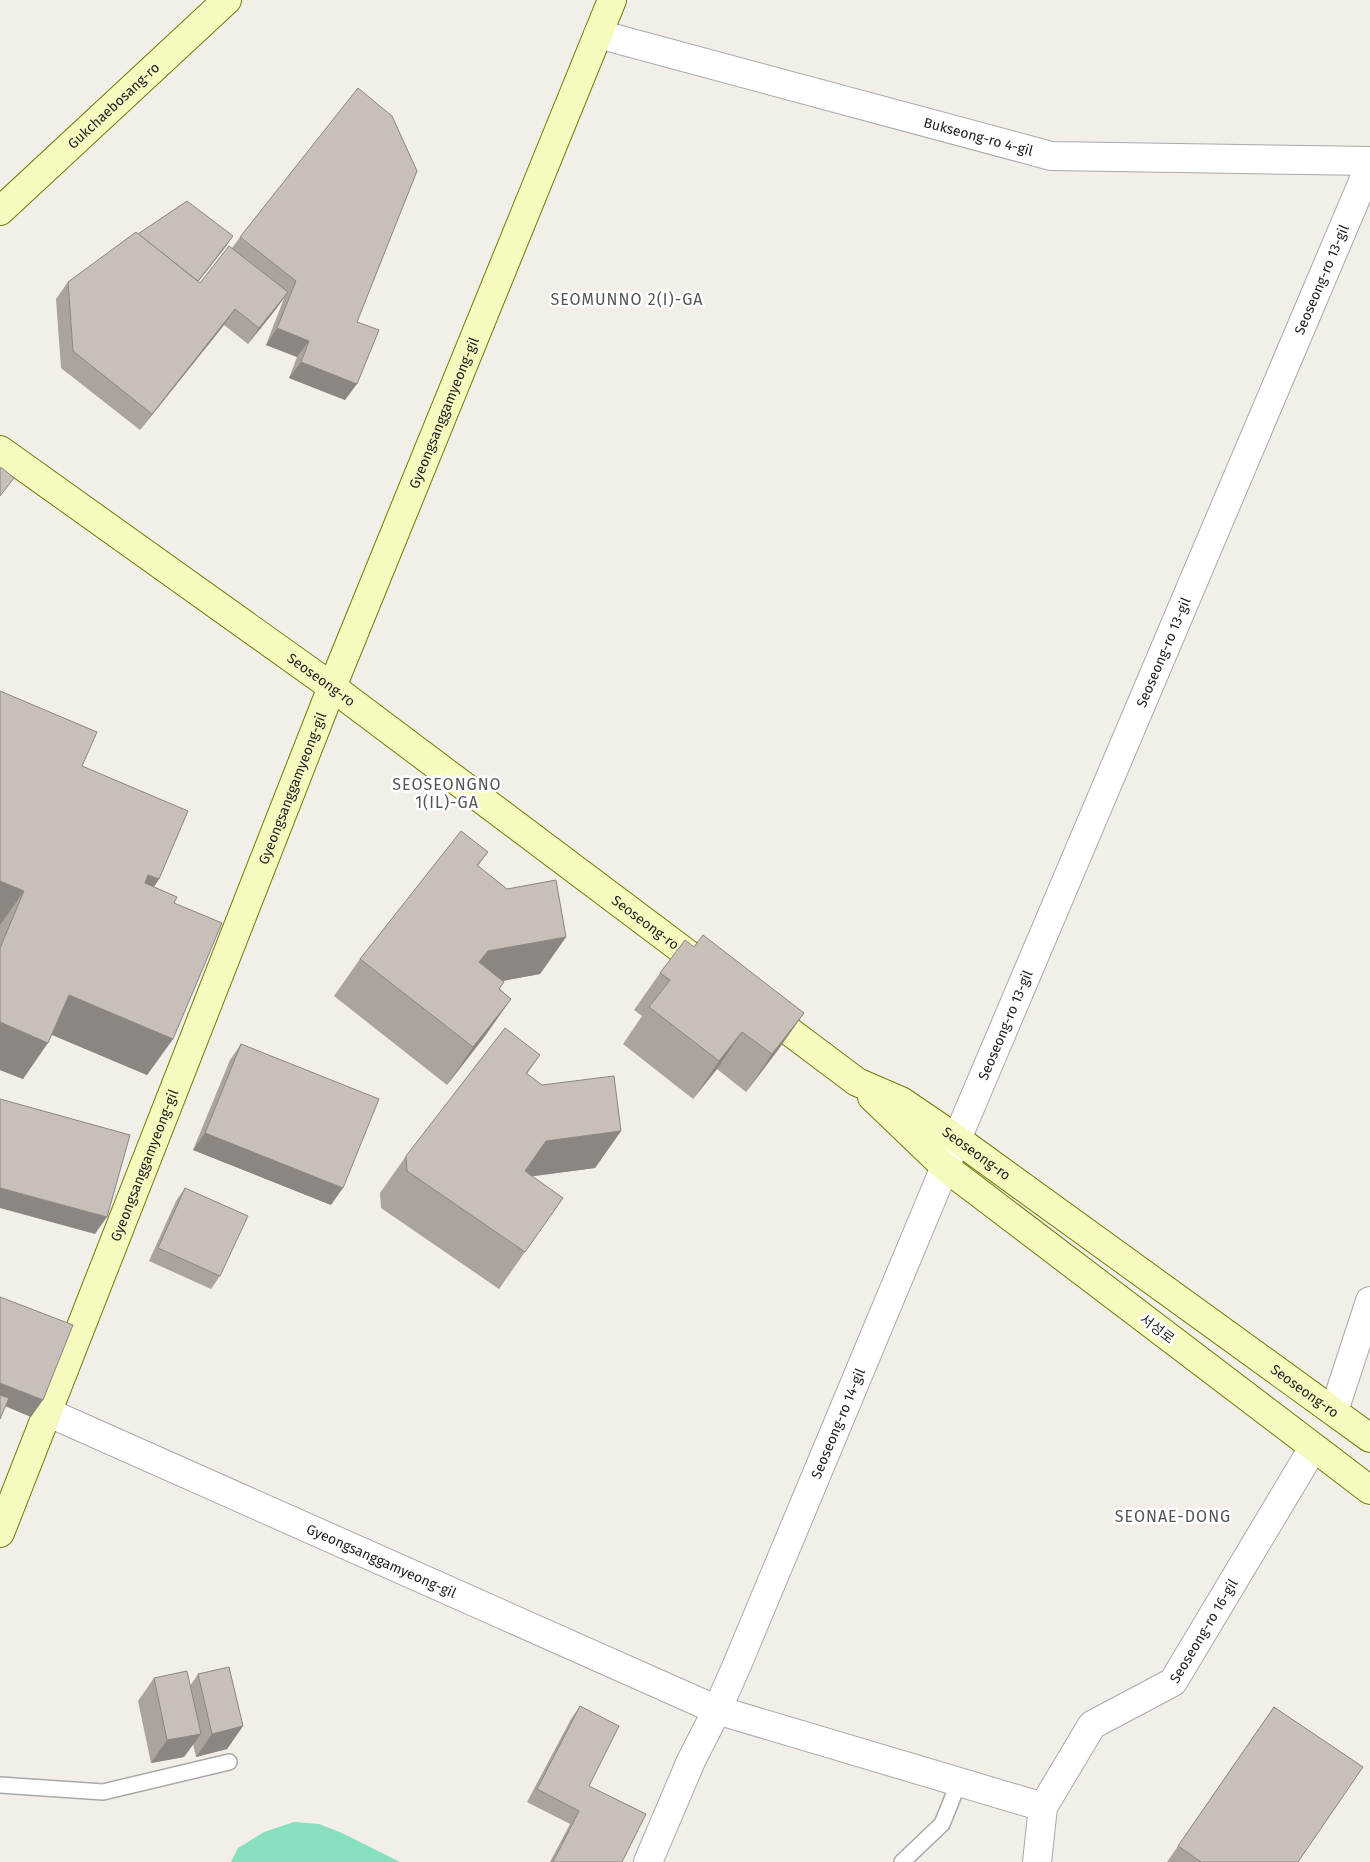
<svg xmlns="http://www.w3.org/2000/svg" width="1370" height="1862" font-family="'Fira Sans','Noto Sans KR',sans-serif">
<rect width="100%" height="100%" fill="#f2efe9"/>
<path fill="#88e0be" d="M 294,1822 L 319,1824 L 342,1833 L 400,1862 L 231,1862 L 238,1848 L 264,1832 Z"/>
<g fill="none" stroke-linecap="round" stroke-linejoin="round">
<defs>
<g id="lane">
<path d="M 0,1785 L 103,1792 L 229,1762"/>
<path d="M 902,1862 L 942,1824 L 959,1782"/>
</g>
<g id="street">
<path id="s1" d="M 598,34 L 1051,156 L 1370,161"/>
<path d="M 1334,1411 L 1370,1301"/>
<path id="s2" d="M 47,1412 L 717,1710 L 1043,1807"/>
<path id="s3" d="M 648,1862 L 691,1761 L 717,1710 L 737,1665 L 945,1167 L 1370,165"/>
<path id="s4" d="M 1037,1862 L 1043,1807 L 1092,1725 L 1173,1682 L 1313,1448"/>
</g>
<g id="secondary">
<path id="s5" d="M 0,211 L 227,0"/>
<path id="s6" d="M 0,450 L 332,687 L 709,970"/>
<path id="s7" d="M 761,1010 L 857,1082 L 901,1101 L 957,1139 L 1370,1438"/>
<path d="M 872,1097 L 945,1167 L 1370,1490"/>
<path id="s8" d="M 0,1533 L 332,687 L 612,0"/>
</g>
</defs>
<use href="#lane" stroke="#a9a9a9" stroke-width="18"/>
<use href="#street" stroke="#a9a9a9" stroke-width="30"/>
<use href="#secondary" stroke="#707d05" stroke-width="30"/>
<use href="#lane" stroke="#fff" stroke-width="15"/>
<use href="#street" stroke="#fff" stroke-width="28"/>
<use href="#secondary" stroke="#f7fabf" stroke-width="28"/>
</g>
<g fill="#aba49e">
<path d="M 138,234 L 227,245 L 198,282 L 200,283 L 232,248 L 240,237 L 357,322 L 345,400 L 289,378 L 297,357 L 266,345 L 284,298 L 276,309 L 248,344 L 224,325 L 140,430 L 61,368 L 56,299 L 68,282 Z"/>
<path d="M 0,691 L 82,766 L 159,879 L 154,887 L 174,903 L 173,1039 L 147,1075 L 52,1035 L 23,1079 L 0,1070 Z"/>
<path d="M 488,852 L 478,866 L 566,937 L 540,974 L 503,981 L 500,989 L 511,999 L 485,1036 L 447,1085 L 334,996 L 360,959 Z"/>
<path d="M 694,947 L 804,1013 L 778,1050 L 746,1092 L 717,1069 L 693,1099 L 623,1044 L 642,1016 L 634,1010 L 660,973 Z"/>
<path d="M 241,1044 L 331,1205 L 193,1150 L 230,1060 Z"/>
<path d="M 540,1055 L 527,1074 L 542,1085 L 621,1131 L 595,1168 L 532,1176 L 563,1198 L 499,1289 L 381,1208 L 380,1193 L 406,1156 Z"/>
<path d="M 185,1188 L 220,1276 L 211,1289 L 149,1261 L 176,1201 Z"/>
<path d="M 198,1674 L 243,1726 L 227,1749 L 196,1757 L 193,1744 L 184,1757 L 151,1763 L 138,1701 L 154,1678 L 190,1686 Z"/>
<path d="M 580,1706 L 589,1786 L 622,1862 L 550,1862 L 570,1824 L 527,1802 L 571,1719 Z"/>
<path d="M 1274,1707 L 1298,1862 L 1167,1862 Z"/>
</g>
<g fill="#8b8681">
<path d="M 233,236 L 227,245 L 189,293 L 195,284 Z"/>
<path d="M 288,292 L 276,309 L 248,344 L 259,328 Z"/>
<path d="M 235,309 L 224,325 L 140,430 L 152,414 Z"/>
<path d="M 277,328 L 309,341 L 297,357 L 266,345 Z"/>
<path d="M 301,362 L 357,384 L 345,400 L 289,378 Z"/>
<path d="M 148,875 L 159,879 L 134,916 L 123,911 Z"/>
<path d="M 0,881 L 24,891 L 0,925 Z"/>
<path d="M 566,937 L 540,974 L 462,988 L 479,962 L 488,951 Z"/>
<path d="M 69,995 L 173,1039 L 147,1075 L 43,1031 Z"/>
<path d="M 511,999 L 485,1036 L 447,1085 L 473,1047 Z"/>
<path d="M 804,1013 L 778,1050 L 746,1092 L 772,1054 Z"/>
<path d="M 0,1022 L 48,1043 L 23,1079 L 0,1070 Z"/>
<path d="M 742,1032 L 717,1069 L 693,1099 L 719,1061 Z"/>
<path d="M 621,1131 L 595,1168 L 520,1178 L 546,1141 Z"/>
<path d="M 205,1133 L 343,1188 L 331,1205 L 193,1150 Z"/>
<path d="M 0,1188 L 107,1217 L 95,1234 L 0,1208 Z"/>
<path d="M 0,1383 L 43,1400 L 31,1417 L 0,1404 Z"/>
<path d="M 243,1726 L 227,1749 L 196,1757 L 212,1734 Z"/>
<path d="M 201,1734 L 184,1757 L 151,1763 L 167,1740 Z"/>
</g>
<g fill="#c7bfb8" stroke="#8b8681">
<path d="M 358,88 L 392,116 L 417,171 L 357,322 L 379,330 L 357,384 L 301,362 L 309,341 L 277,328 L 296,281 L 240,237 Z"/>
<path d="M 187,201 L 233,236 L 198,281 L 138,234 Z"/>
<path d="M 136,232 L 200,283 L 229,246 L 288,292 L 259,328 L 235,309 L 152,414 L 73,351 L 68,282 Z"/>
<path d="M 0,468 L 2,468 L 14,478 L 0,496 Z"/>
<path d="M 0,691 L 97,732 L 82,766 L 188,811 L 159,879 L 148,875 L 145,883 L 177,897 L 174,903 L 222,923 L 173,1039 L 69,995 L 48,1043 L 0,1022 L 0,948 L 24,891 L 0,881 Z"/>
<path d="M 461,831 L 488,852 L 477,865 L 507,889 L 556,880 L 566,937 L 488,951 L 479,962 L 504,982 L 499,989 L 511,999 L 473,1047 L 360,959 Z"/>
<path d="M 703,935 L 804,1013 L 772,1054 L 742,1032 L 719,1061 L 649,1007 L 670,980 L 660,973 L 685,940 L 694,947 Z"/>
<path d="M 505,1028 L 540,1055 L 526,1073 L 542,1085 L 614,1076 L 621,1131 L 546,1141 L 525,1171 L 563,1198 L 525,1252 L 407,1171 L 406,1156 Z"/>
<path d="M 241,1044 L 379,1099 L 343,1188 L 205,1133 Z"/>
<path d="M 0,1099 L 130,1135 L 107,1217 L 0,1188 Z"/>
<path d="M 185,1188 L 248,1216 L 220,1276 L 158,1248 Z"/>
<path d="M 0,1297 L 73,1325 L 43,1400 L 0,1383 Z"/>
<path d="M 0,1395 L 9,1398 L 0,1419 Z"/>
<path d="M 229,1667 L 243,1726 L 212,1734 L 198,1674 Z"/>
<path d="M 187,1671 L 201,1734 L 167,1740 L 154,1678 Z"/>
<path d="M 580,1706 L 619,1726 L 589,1786 L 646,1814 L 622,1862 L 553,1862 L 579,1811 L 537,1789 Z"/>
<path d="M 1274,1707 L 1363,1767 L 1298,1862 L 1201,1862 L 1178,1846 Z"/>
</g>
<g text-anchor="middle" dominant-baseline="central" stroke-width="5" stroke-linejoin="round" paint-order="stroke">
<g font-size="14" fill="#222" stroke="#fff">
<text stroke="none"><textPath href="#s5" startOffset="155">Gukchaebosang-ro</textPath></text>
<text stroke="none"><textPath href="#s1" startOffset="394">Bukseong-ro 4-gil</textPath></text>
<text stroke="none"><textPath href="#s3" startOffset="1720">Seoseong-ro 13-gil</textPath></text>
<text stroke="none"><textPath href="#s8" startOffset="1205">Gyeongsanggamyeong-gil</textPath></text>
<text stroke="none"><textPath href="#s3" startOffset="1315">Seoseong-ro 13-gil</textPath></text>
<text stroke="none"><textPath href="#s6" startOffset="395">Seoseong-ro</textPath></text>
<text stroke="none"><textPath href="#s8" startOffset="800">Gyeongsanggamyeong-gil</textPath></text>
<text stroke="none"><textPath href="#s6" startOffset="800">Seoseong-ro</textPath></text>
<text stroke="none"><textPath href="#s3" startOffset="910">Seoseong-ro 13-gil</textPath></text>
<text stroke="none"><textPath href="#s7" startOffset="260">Seoseong-ro</textPath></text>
<text stroke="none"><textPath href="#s8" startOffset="395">Gyeongsanggamyeong-gil</textPath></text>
<text transform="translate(1157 1329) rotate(37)">서성로</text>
<text stroke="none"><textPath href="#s7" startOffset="665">Seoseong-ro</textPath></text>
<text stroke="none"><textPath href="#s3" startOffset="478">Seoseong-ro 14-gil</textPath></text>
<text stroke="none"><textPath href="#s2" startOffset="366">Gyeongsanggamyeong-gil</textPath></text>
<text stroke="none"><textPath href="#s4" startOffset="302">Seoseong-ro 16-gil</textPath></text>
</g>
<g font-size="16" letter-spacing="1" fill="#555" stroke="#fff">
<text x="627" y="299">SEOMUNNO 2(I)-GA</text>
<text x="447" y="784">SEOSEONGNO<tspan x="447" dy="18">1(IL)-GA</tspan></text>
<text x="1173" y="1516">SEONAE-DONG</text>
</g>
</g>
</svg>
